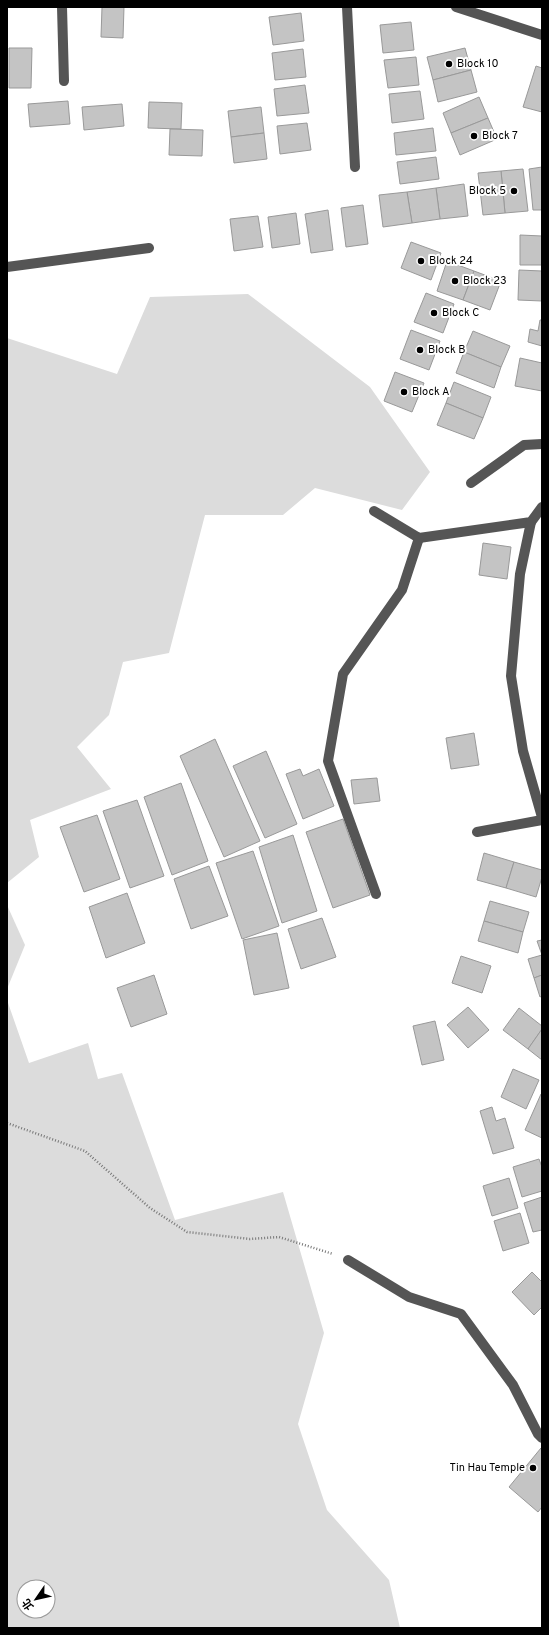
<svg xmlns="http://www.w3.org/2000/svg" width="549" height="1635" font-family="Overpass,'Noto Sans TC',sans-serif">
<rect width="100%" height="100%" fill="#fff"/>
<g fill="#dcdcdc" fill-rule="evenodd">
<path d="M 248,294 L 370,387 L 430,472 L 402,510 L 315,488 L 283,515 L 205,515 L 169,653 L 123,662 L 109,715 L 77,747 L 111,789 L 30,820 L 39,857 L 7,883 L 7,338 L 117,374 L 150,297 Z"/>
<path d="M 7,905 L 25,945 L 7,989 Z"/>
<path d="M 7,1000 L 29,1063 L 88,1043 L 98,1079 L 122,1073 L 175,1220 L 283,1192 L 324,1333 L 298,1424 L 327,1510 L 389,1580 L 400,1628 L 7,1628 ZM 24,1587 L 48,1587 L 48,1611 L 24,1611 Z"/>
</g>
<g fill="#c4c4c4" stroke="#999">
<path d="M 102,7 L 124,7 L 123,38 L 101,37 Z"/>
<path d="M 301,13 L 304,41 L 273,45 L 269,17 Z"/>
<path d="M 411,22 L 414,50 L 383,53 L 380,25 Z"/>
<path d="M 9,48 L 32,48 L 31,88 L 9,88 Z"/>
<path d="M 465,48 L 471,70 L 433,80 L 427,57 Z"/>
<path d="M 303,49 L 306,77 L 275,80 L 272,53 Z"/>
<path d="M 416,57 L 419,85 L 388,88 L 384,60 Z"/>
<path d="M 536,66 L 542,68 L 542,112 L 523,107 Z"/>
<path d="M 471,70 L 477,92 L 438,102 L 433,80 Z"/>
<path d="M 305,85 L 309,113 L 277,116 L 274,89 Z"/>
<path d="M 420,91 L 424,119 L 392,123 L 389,94 Z"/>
<path d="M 479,97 L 488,118 L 451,133 L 443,113 Z"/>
<path d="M 68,101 L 70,124 L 30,127 L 28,104 Z"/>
<path d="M 149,102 L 182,103 L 181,129 L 148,128 Z"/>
<path d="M 122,104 L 124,126 L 84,130 L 82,107 Z"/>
<path d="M 261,107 L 264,133 L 231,137 L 228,111 Z"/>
<path d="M 488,118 L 497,139 L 460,155 L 451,133 Z"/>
<path d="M 307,123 L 311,150 L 280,154 L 277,126 Z"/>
<path d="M 433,128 L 436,151 L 396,155 L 394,133 Z"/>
<path d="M 170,129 L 203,130 L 202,156 L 169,155 Z"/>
<path d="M 264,133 L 267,159 L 234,163 L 231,137 Z"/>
<path d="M 436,157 L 439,179 L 400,184 L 397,162 Z"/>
<path d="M 542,167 L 542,210 L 533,210 L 529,169 Z"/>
<path d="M 523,169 L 528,211 L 505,213 L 501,171 Z"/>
<path d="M 501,171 L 505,213 L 483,215 L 478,173 Z"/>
<path d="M 464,184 L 468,216 L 440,219 L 436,188 Z"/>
<path d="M 436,188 L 440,219 L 412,223 L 407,192 Z"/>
<path d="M 407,192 L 412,223 L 383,227 L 379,195 Z"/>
<path d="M 363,205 L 368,244 L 346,247 L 341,208 Z"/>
<path d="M 328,210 L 333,250 L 311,253 L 305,214 Z"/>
<path d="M 296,213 L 300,244 L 272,248 L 268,217 Z"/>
<path d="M 258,216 L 263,247 L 234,251 L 230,219 Z"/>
<path d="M 520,235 L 542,236 L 542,265 L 520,265 Z"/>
<path d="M 411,242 L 441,253 L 431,280 L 401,268 Z"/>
<path d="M 447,261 L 474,271 L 463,300 L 437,291 Z"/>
<path d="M 519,270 L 542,271 L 542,301 L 518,300 Z"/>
<path d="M 474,271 L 501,281 L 490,310 L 463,300 Z"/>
<path d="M 426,293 L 454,304 L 443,333 L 414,322 Z"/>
<path d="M 540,320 L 542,320 L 542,346 L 528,342 L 530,329 L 538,331 Z"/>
<path d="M 411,330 L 440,341 L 429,370 L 400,359 Z"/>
<path d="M 473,331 L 510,346 L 501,367 L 464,352 Z"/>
<path d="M 464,352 L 501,367 L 494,388 L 456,373 Z"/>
<path d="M 520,358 L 542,363 L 542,391 L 515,386 Z"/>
<path d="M 395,372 L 424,383 L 412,412 L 384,401 Z"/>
<path d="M 454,382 L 491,397 L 483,418 L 446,403 Z"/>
<path d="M 446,403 L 483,418 L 474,439 L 437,425 Z"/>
<path d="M 483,543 L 511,547 L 507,579 L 479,575 Z"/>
<path d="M 474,733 L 479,765 L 451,769 L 446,738 Z"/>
<path d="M 215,739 L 260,841 L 224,857 L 180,756 Z"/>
<path d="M 266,751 L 297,824 L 265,838 L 233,766 Z"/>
<path d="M 300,769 L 303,776 L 319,769 L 334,806 L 303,819 L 286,774 Z"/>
<path d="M 377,778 L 380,801 L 354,804 L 351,780 Z"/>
<path d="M 181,783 L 208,861 L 172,875 L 144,797 Z"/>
<path d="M 137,800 L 164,876 L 130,888 L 103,811 Z"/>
<path d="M 97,815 L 120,879 L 84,892 L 60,827 Z"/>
<path d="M 343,819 L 370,895 L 333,908 L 306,832 Z"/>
<path d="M 293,835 L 317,911 L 282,923 L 259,847 Z"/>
<path d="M 253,851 L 279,926 L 242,939 L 216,863 Z"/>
<path d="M 484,853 L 514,862 L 506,888 L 477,880 Z"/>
<path d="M 514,862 L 542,870 L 542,877 L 536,897 L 506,888 Z"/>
<path d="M 209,866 L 228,916 L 191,929 L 174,879 Z"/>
<path d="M 127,893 L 145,943 L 106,958 L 89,907 Z"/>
<path d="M 490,901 L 529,912 L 523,932 L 484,921 Z"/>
<path d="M 322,918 L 336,957 L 301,969 L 288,929 Z"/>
<path d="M 484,921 L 523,932 L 518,953 L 478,941 Z"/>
<path d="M 277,933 L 289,988 L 254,995 L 243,940 Z"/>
<path d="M 542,940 L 542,975 L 534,978 L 528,959 L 542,955 L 537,941 Z"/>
<path d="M 461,956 L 491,966 L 482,993 L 452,983 Z"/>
<path d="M 154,975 L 167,1014 L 131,1027 L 117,988 Z"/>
<path d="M 542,975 L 542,996 L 540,997 L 534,978 Z"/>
<path d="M 468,1007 L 489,1030 L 468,1048 L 447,1025 Z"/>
<path d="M 519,1008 L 542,1026 L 542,1029 L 528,1049 L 503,1030 Z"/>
<path d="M 435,1021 L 444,1060 L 422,1065 L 413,1026 Z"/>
<path d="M 542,1029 L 542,1060 L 528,1049 Z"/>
<path d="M 513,1069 L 539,1080 L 526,1109 L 501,1097 Z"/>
<path d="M 541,1094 L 542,1094 L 542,1138 L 525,1130 Z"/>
<path d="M 492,1107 L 496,1121 L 505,1118 L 514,1148 L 493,1154 L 480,1111 Z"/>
<path d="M 539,1159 L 542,1167 L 542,1191 L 522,1197 L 513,1167 Z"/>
<path d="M 509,1178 L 518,1208 L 492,1216 L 483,1186 Z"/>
<path d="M 542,1197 L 542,1230 L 533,1232 L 524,1203 Z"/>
<path d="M 520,1213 L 529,1243 L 503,1251 L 494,1221 Z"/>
<path d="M 532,1272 L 542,1282 L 542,1307 L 534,1315 L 512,1292 Z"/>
<path d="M 541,1448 L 542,1449 L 542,1507 L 538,1512 L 509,1487 Z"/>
</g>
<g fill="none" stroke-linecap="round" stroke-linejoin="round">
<path stroke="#777" stroke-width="2.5" stroke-dasharray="1 2" stroke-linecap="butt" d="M 7,1123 L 85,1151 L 150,1208 L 187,1232 L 250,1239 L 279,1237 L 333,1254"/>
<g stroke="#555" stroke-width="10">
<path d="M 62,7 L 64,81"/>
<path d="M 347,7 L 355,167"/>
<path d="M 456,7 L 542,35"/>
<path d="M 7,267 L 149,248"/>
<path d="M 471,483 L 524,445 L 542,444"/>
<path d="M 374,511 L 419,538 L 531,522 L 542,507"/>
<path d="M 531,522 L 520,574 L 511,676 L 523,751 L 542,817"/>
<path d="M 477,832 L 542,820"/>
<path d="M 376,894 L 328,761 L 343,674 L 402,590 L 419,538"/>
<path d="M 348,1260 L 409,1297 L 461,1314 L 513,1385 L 538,1434 L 542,1438"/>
</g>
</g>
<g fill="#000" stroke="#fff" stroke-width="1.5">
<circle cx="449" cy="64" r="4"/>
<circle cx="474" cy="136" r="4"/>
<circle cx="514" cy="191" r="4"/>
<circle cx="421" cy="261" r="4"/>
<circle cx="455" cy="281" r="4"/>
<circle cx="434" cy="313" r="4"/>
<circle cx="420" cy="350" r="4"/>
<circle cx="404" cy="392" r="4"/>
<circle cx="533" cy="1468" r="4"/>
</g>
<g text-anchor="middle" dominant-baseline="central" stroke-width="4" stroke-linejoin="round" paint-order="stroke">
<g font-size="11" fill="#000" stroke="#fff" text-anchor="start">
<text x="457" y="64">Block 10</text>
<text x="482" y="136">Block 7</text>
<text x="506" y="191" text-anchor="end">Block 5</text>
<text x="429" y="261">Block 24</text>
<text x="463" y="281">Block 23</text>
<text x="442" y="313">Block C</text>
<text x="428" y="350">Block B</text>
<text x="412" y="392">Block A</text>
<text x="525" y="1468" text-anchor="end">Tin Hau Temple</text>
</g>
</g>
<rect width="549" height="1635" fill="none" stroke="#000000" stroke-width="16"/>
<g transform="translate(36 1599) rotate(236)"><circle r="19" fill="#ffffff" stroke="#999999"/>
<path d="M0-3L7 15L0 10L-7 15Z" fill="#000000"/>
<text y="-6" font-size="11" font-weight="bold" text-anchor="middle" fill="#000000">北</text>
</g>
</svg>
